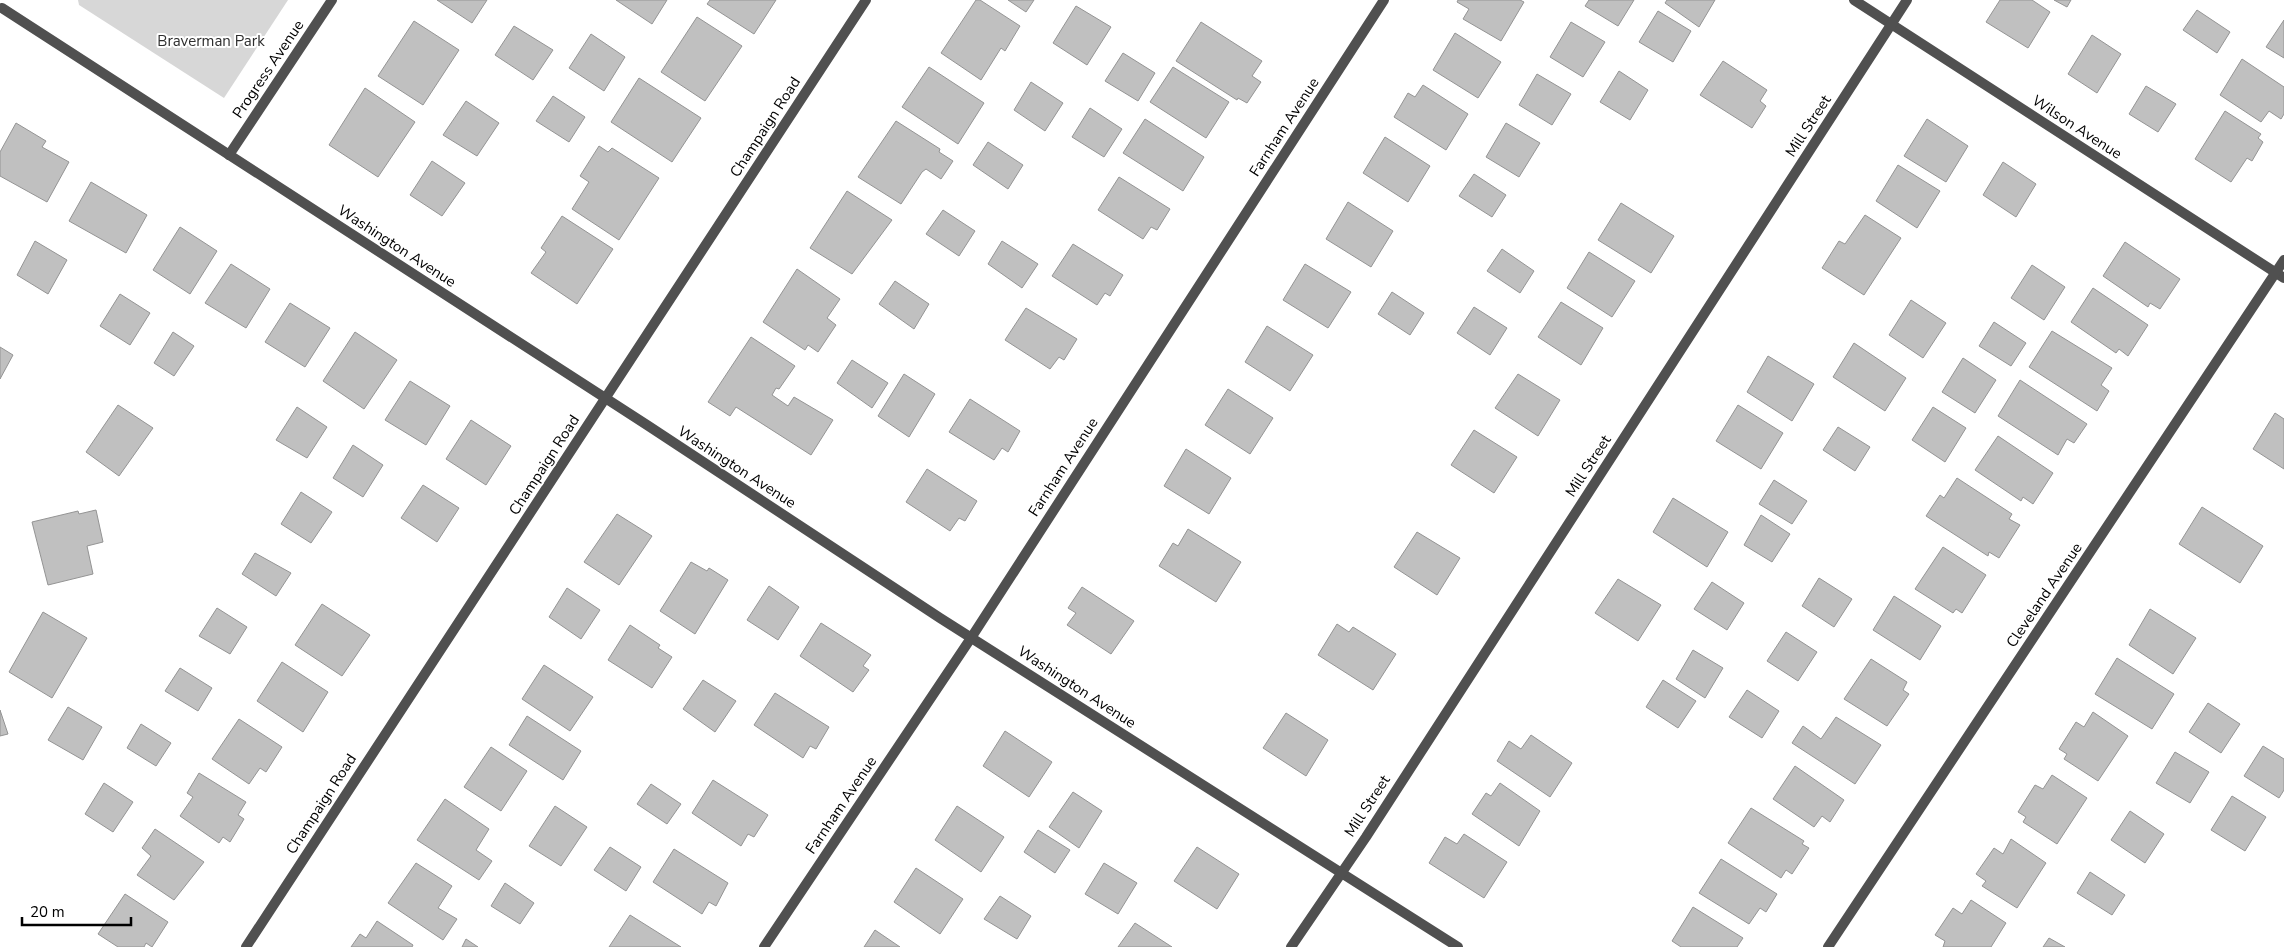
<svg xmlns="http://www.w3.org/2000/svg" width="2284" height="947" font-family="'Nunito Sans',sans-serif">
<rect width="100%" height="100%" fill="#fff"/>
<path fill="#d7d7d7" d="M 78,0 L 288,0 L 224,98 L 79,5 Z"/>
<g fill="#c0c0c0" stroke="#949494">
<path d="M 437,0 L 487,0 L 472,23 Z"/>
<path d="M 616,0 L 667,0 L 652,24 Z"/>
<path d="M 710,0 L 776,0 L 754,34 L 707,4 Z"/>
<path d="M 976,0 L 980,0 L 1020,26 L 1005,51 L 1001,48 L 981,80 L 941,53 Z"/>
<path d="M 1008,0 L 1034,0 L 1026,12 Z"/>
<path d="M 1458,0 L 1520,0 L 1524,2 L 1501,41 L 1463,19 L 1469,9 L 1457,2 Z"/>
<path d="M 1589,0 L 1634,0 L 1618,26 L 1585,6 Z"/>
<path d="M 1667,0 L 1715,0 L 1699,27 L 1665,3 Z"/>
<path d="M 2000,0 L 2032,0 L 2050,12 L 2028,48 L 1986,22 Z"/>
<path d="M 2054,0 L 2071,0 L 2067,7 Z"/>
<path d="M 1076,6 L 1111,27 L 1087,65 L 1053,43 Z"/>
<path d="M 2197,10 L 2230,32 L 2217,53 L 2183,30 Z"/>
<path d="M 1658,11 L 1691,31 L 1673,62 L 1639,42 Z"/>
<path d="M 697,17 L 742,46 L 705,101 L 661,72 Z"/>
<path d="M 2284,20 L 2284,58 L 2266,47 Z"/>
<path d="M 414,21 L 459,50 L 423,105 L 378,76 Z"/>
<path d="M 1201,22 L 1262,61 L 1252,76 L 1261,82 L 1247,103 L 1238,98 L 1237,100 L 1176,61 Z"/>
<path d="M 1571,22 L 1605,42 L 1583,77 L 1550,57 Z"/>
<path d="M 514,26 L 553,50 L 533,80 L 495,55 Z"/>
<path d="M 1455,33 L 1501,62 L 1478,98 L 1433,70 Z"/>
<path d="M 591,34 L 625,57 L 604,91 L 569,68 Z"/>
<path d="M 2092,35 L 2121,54 L 2097,93 L 2068,74 Z"/>
<path d="M 1123,53 L 1155,73 L 1138,101 L 1105,81 Z"/>
<path d="M 2242,59 L 2284,87 L 2284,114 L 2281,119 L 2269,111 L 2261,122 L 2220,95 Z"/>
<path d="M 1723,61 L 1767,90 L 1760,101 L 1766,106 L 1752,128 L 1700,95 Z"/>
<path d="M 929,67 L 984,103 L 958,144 L 902,107 Z"/>
<path d="M 1173,67 L 1229,102 L 1206,138 L 1150,102 Z"/>
<path d="M 1619,71 L 1648,90 L 1630,120 L 1600,102 Z"/>
<path d="M 1537,74 L 1571,94 L 1552,125 L 1519,105 Z"/>
<path d="M 639,78 L 701,118 L 672,162 L 611,122 Z"/>
<path d="M 1031,82 L 1063,103 L 1045,131 L 1014,110 Z"/>
<path d="M 1423,85 L 1468,114 L 1446,150 L 1394,117 L 1408,93 L 1415,97 Z"/>
<path d="M 2146,86 L 2176,104 L 2158,132 L 2129,114 Z"/>
<path d="M 365,88 L 415,122 L 378,177 L 329,145 Z"/>
<path d="M 553,96 L 585,117 L 569,142 L 536,121 Z"/>
<path d="M 466,101 L 499,123 L 477,156 L 443,135 Z"/>
<path d="M 1090,108 L 1122,129 L 1104,157 L 1072,137 Z"/>
<path d="M 2225,111 L 2261,134 L 2258,138 L 2263,142 L 2252,161 L 2247,158 L 2231,182 L 2195,159 Z"/>
<path d="M 1145,119 L 1204,157 L 1183,191 L 1123,153 Z"/>
<path d="M 1927,119 L 1968,146 L 1946,182 L 1904,156 Z"/>
<path d="M 896,121 L 940,149 L 939,152 L 953,161 L 941,179 L 926,169 L 922,172 L 901,204 L 858,177 Z"/>
<path d="M 16,123 L 46,141 L 42,147 L 69,162 L 47,202 L 0,176 L 0,152 Z"/>
<path d="M 1506,123 L 1540,143 L 1519,177 L 1486,157 Z"/>
<path d="M 1385,137 L 1430,166 L 1408,202 L 1363,173 Z"/>
<path d="M 988,142 L 1023,165 L 1008,189 L 973,165 Z"/>
<path d="M 599,146 L 608,152 L 612,148 L 659,178 L 619,240 L 572,209 L 589,182 L 580,176 Z"/>
<path d="M 432,161 L 465,183 L 442,216 L 410,195 Z"/>
<path d="M 2003,162 L 2036,184 L 2016,217 L 1983,195 Z"/>
<path d="M 1898,165 L 1940,191 L 1917,228 L 1876,201 Z"/>
<path d="M 1474,174 L 1506,195 L 1492,217 L 1459,196 Z"/>
<path d="M 1119,177 L 1170,209 L 1157,230 L 1151,227 L 1143,239 L 1098,210 Z"/>
<path d="M 91,182 L 147,215 L 126,253 L 69,221 Z"/>
<path d="M 847,191 L 892,220 L 852,274 L 810,248 Z"/>
<path d="M 1348,202 L 1393,231 L 1371,267 L 1326,239 Z"/>
<path d="M 1621,203 L 1674,236 L 1651,273 L 1598,240 Z"/>
<path d="M 943,210 L 975,231 L 959,256 L 926,234 Z"/>
<path d="M 1865,215 L 1901,238 L 1864,295 L 1822,268 L 1839,241 L 1845,244 Z"/>
<path d="M 562,216 L 613,249 L 577,304 L 531,273 L 546,252 L 541,248 Z"/>
<path d="M 180,227 L 217,251 L 190,294 L 153,270 Z"/>
<path d="M 35,241 L 67,260 L 48,294 L 17,275 Z"/>
<path d="M 1002,241 L 1038,264 L 1022,288 L 988,264 Z"/>
<path d="M 2125,242 L 2180,279 L 2160,309 L 2150,303 L 2148,307 L 2103,276 Z"/>
<path d="M 1073,244 L 1123,275 L 1110,296 L 1105,293 L 1097,305 L 1052,276 Z"/>
<path d="M 1502,249 L 1534,271 L 1520,293 L 1487,271 Z"/>
<path d="M 1589,252 L 1635,281 L 1612,317 L 1567,288 Z"/>
<path d="M 231,264 L 270,289 L 246,328 L 205,303 Z"/>
<path d="M 1305,264 L 1351,292 L 1328,328 L 1283,300 Z"/>
<path d="M 2032,265 L 2065,287 L 2044,320 L 2011,298 Z"/>
<path d="M 797,269 L 840,299 L 827,318 L 836,325 L 818,352 L 808,345 L 805,350 L 763,322 Z"/>
<path d="M 895,281 L 929,304 L 914,329 L 879,304 Z"/>
<path d="M 2093,288 L 2148,325 L 2128,356 L 2119,349 L 2116,353 L 2071,322 Z"/>
<path d="M 1392,292 L 1424,313 L 1410,335 L 1378,314 Z"/>
<path d="M 120,294 L 150,313 L 130,345 L 100,326 Z"/>
<path d="M 1911,300 L 1946,323 L 1923,358 L 1889,335 Z"/>
<path d="M 1561,302 L 1603,328 L 1581,365 L 1538,337 Z"/>
<path d="M 290,303 L 330,328 L 305,367 L 265,342 Z"/>
<path d="M 1474,307 L 1507,328 L 1490,355 L 1457,333 Z"/>
<path d="M 1026,308 L 1077,339 L 1064,360 L 1059,357 L 1050,369 L 1005,340 Z"/>
<path d="M 1994,322 L 2026,343 L 2011,366 L 1979,346 Z"/>
<path d="M 1267,326 L 1313,355 L 1290,391 L 1245,362 Z"/>
<path d="M 2052,331 L 2112,368 L 2101,385 L 2109,391 L 2097,411 L 2029,367 Z"/>
<path d="M 173,332 L 194,346 L 174,376 L 154,363 Z"/>
<path d="M 355,332 L 397,360 L 364,409 L 323,381 Z"/>
<path d="M 751,337 L 795,366 L 779,389 L 776,388 L 772,395 L 788,406 L 794,397 L 833,420 L 811,455 L 736,407 L 730,416 L 708,402 Z"/>
<path d="M 1854,343 L 1906,378 L 1885,411 L 1833,377 Z"/>
<path d="M 0,347 L 13,355 L 0,379 Z"/>
<path d="M 1768,356 L 1814,384 L 1792,421 L 1747,392 Z"/>
<path d="M 1963,358 L 1996,380 L 1975,413 L 1942,392 Z"/>
<path d="M 852,360 L 888,383 L 872,408 L 837,383 Z"/>
<path d="M 904,374 L 935,394 L 909,437 L 878,416 Z"/>
<path d="M 1518,374 L 1560,400 L 1538,436 L 1495,408 Z"/>
<path d="M 2020,380 L 2087,424 L 2074,443 L 2067,439 L 2058,455 L 1998,416 Z"/>
<path d="M 410,381 L 450,406 L 426,445 L 385,420 Z"/>
<path d="M 1228,389 L 1273,418 L 1250,454 L 1205,425 Z"/>
<path d="M 970,399 L 1020,431 L 1008,452 L 1002,448 L 994,460 L 949,432 Z"/>
<path d="M 118,405 L 153,428 L 119,476 L 86,452 Z"/>
<path d="M 1738,405 L 1783,433 L 1761,469 L 1716,441 Z"/>
<path d="M 297,407 L 327,427 L 307,458 L 276,440 Z"/>
<path d="M 1933,407 L 1966,428 L 1945,462 L 1912,440 Z"/>
<path d="M 2275,413 L 2284,419 L 2284,469 L 2253,449 Z"/>
<path d="M 471,420 L 511,446 L 486,485 L 446,459 Z"/>
<path d="M 1838,427 L 1870,447 L 1855,471 L 1823,450 Z"/>
<path d="M 1474,430 L 1517,457 L 1494,493 L 1451,465 Z"/>
<path d="M 1998,436 L 2053,473 L 2033,504 L 2023,497 L 2021,501 L 1975,470 Z"/>
<path d="M 353,445 L 383,465 L 363,497 L 333,478 Z"/>
<path d="M 1186,449 L 1231,478 L 1209,514 L 1164,486 Z"/>
<path d="M 927,469 L 977,501 L 965,521 L 959,518 L 950,531 L 906,502 Z"/>
<path d="M 1957,478 L 2012,514 L 2009,519 L 2020,525 L 1999,558 L 1989,552 L 1988,556 L 1926,516 L 1940,495 L 1944,498 Z"/>
<path d="M 1774,480 L 1807,501 L 1792,524 L 1759,504 Z"/>
<path d="M 423,485 L 459,508 L 437,542 L 401,518 Z"/>
<path d="M 301,492 L 332,512 L 311,543 L 281,524 Z"/>
<path d="M 1673,498 L 1728,532 L 1707,567 L 1653,532 Z"/>
<path d="M 2202,507 L 2263,546 L 2240,583 L 2179,544 Z"/>
<path d="M 96,510 L 103,542 L 87,546 L 93,574 L 48,585 L 32,522 L 78,511 L 79,514 Z"/>
<path d="M 617,514 L 652,536 L 619,585 L 584,562 Z"/>
<path d="M 1761,515 L 1790,534 L 1772,562 L 1744,545 Z"/>
<path d="M 1188,529 L 1241,562 L 1216,602 L 1159,566 L 1173,543 L 1178,546 Z"/>
<path d="M 1417,532 L 1460,558 L 1437,595 L 1394,567 Z"/>
<path d="M 1943,547 L 1986,575 L 1962,613 L 1956,609 L 1953,613 L 1915,589 Z"/>
<path d="M 255,553 L 291,573 L 276,596 L 242,574 Z"/>
<path d="M 691,562 L 707,571 L 709,568 L 728,580 L 695,634 L 660,611 Z"/>
<path d="M 1819,578 L 1852,599 L 1834,627 L 1802,606 Z"/>
<path d="M 1618,579 L 1661,605 L 1638,641 L 1595,613 Z"/>
<path d="M 1712,582 L 1744,603 L 1727,630 L 1694,609 Z"/>
<path d="M 769,586 L 799,607 L 778,640 L 747,620 Z"/>
<path d="M 1082,587 L 1134,621 L 1111,654 L 1067,625 L 1076,613 L 1068,608 Z"/>
<path d="M 567,588 L 600,610 L 581,639 L 549,617 Z"/>
<path d="M 1894,596 L 1941,626 L 1920,660 L 1873,630 Z"/>
<path d="M 322,604 L 370,635 L 342,676 L 295,645 Z"/>
<path d="M 217,608 L 247,627 L 230,654 L 199,636 Z"/>
<path d="M 2150,609 L 2196,638 L 2173,674 L 2129,645 Z"/>
<path d="M 43,612 L 87,638 L 52,698 L 9,672 Z"/>
<path d="M 821,623 L 871,655 L 863,666 L 869,670 L 853,692 L 800,656 Z"/>
<path d="M 1337,624 L 1349,632 L 1353,627 L 1396,654 L 1373,690 L 1318,655 Z"/>
<path d="M 630,625 L 660,645 L 658,648 L 672,657 L 652,688 L 608,660 Z"/>
<path d="M 1786,632 L 1817,652 L 1798,681 L 1767,661 Z"/>
<path d="M 1693,650 L 1723,668 L 1705,698 L 1676,679 Z"/>
<path d="M 2117,658 L 2174,694 L 2152,729 L 2095,694 Z"/>
<path d="M 1871,659 L 1907,682 L 1903,690 L 1909,694 L 1887,726 L 1844,699 Z"/>
<path d="M 282,662 L 328,692 L 303,732 L 257,701 Z"/>
<path d="M 544,665 L 593,697 L 570,731 L 522,699 Z"/>
<path d="M 180,668 L 212,688 L 198,711 L 165,691 Z"/>
<path d="M 703,680 L 736,701 L 715,732 L 683,709 Z"/>
<path d="M 1663,680 L 1696,701 L 1678,728 L 1646,707 Z"/>
<path d="M 1747,690 L 1779,711 L 1762,738 L 1729,717 Z"/>
<path d="M 775,693 L 829,727 L 816,749 L 810,746 L 803,758 L 754,725 Z"/>
<path d="M 2208,703 L 2240,724 L 2221,753 L 2189,732 Z"/>
<path d="M 68,707 L 102,727 L 83,760 L 48,740 Z"/>
<path d="M 0,710 L 8,734 L 0,736 Z"/>
<path d="M 2093,712 L 2128,736 L 2098,781 L 2064,759 L 2067,754 L 2059,749 L 2076,722 L 2084,727 Z"/>
<path d="M 1286,713 L 1328,740 L 1306,776 L 1263,748 Z"/>
<path d="M 527,716 L 581,751 L 563,780 L 509,745 Z"/>
<path d="M 1836,717 L 1881,745 L 1855,784 L 1792,743 L 1803,726 L 1821,739 Z"/>
<path d="M 239,719 L 282,747 L 266,772 L 260,768 L 249,784 L 212,759 Z"/>
<path d="M 141,724 L 171,743 L 156,766 L 127,748 Z"/>
<path d="M 1005,731 L 1052,762 L 1029,797 L 983,766 Z"/>
<path d="M 1531,735 L 1572,763 L 1550,797 L 1497,761 L 1509,741 L 1521,749 Z"/>
<path d="M 2263,746 L 2284,759 L 2284,790 L 2279,798 L 2244,776 Z"/>
<path d="M 491,747 L 527,771 L 501,811 L 464,787 Z"/>
<path d="M 2175,752 L 2209,772 L 2190,803 L 2156,783 Z"/>
<path d="M 1795,766 L 1844,800 L 1830,822 L 1822,816 L 1814,827 L 1773,799 Z"/>
<path d="M 199,773 L 246,802 L 238,815 L 244,819 L 230,842 L 223,837 L 219,843 L 180,816 L 193,797 L 187,793 Z"/>
<path d="M 2052,775 L 2087,798 L 2057,844 L 2023,822 L 2026,817 L 2018,812 L 2035,785 L 2043,789 Z"/>
<path d="M 713,780 L 768,815 L 754,837 L 748,834 L 741,846 L 692,813 Z"/>
<path d="M 104,783 L 133,802 L 113,832 L 85,814 Z"/>
<path d="M 1500,783 L 1540,811 L 1519,846 L 1472,814 L 1486,793 L 1491,796 Z"/>
<path d="M 651,784 L 681,804 L 667,824 L 637,804 Z"/>
<path d="M 1073,792 L 1102,811 L 1079,848 L 1049,827 Z"/>
<path d="M 2232,796 L 2266,817 L 2245,851 L 2211,830 Z"/>
<path d="M 445,799 L 489,829 L 476,850 L 492,861 L 479,880 L 417,840 Z"/>
<path d="M 555,806 L 587,827 L 561,866 L 529,846 Z"/>
<path d="M 957,806 L 1004,837 L 981,872 L 935,840 Z"/>
<path d="M 1751,808 L 1804,841 L 1802,844 L 1809,848 L 1792,874 L 1786,870 L 1781,878 L 1728,843 Z"/>
<path d="M 2130,811 L 2164,834 L 2145,863 L 2111,840 Z"/>
<path d="M 155,829 L 204,862 L 174,900 L 137,875 L 151,856 L 142,848 Z"/>
<path d="M 1038,830 L 1070,850 L 1055,873 L 1024,852 Z"/>
<path d="M 1464,834 L 1507,862 L 1484,898 L 1429,863 L 1445,837 L 1457,844 Z"/>
<path d="M 2011,839 L 2046,863 L 2017,908 L 1982,886 L 1986,881 L 1976,874 L 1994,848 L 2003,854 Z"/>
<path d="M 610,847 L 641,867 L 626,891 L 594,870 Z"/>
<path d="M 1197,847 L 1239,874 L 1217,909 L 1174,881 Z"/>
<path d="M 674,849 L 728,883 L 716,906 L 709,902 L 702,914 L 653,882 Z"/>
<path d="M 1721,859 L 1777,894 L 1766,912 L 1760,908 L 1749,924 L 1699,893 Z"/>
<path d="M 416,863 L 452,886 L 438,908 L 457,919 L 443,940 L 388,903 Z"/>
<path d="M 1104,863 L 1137,883 L 1118,914 L 1085,894 Z"/>
<path d="M 916,868 L 963,899 L 940,934 L 894,902 Z"/>
<path d="M 2090,872 L 2125,895 L 2112,915 L 2077,893 Z"/>
<path d="M 505,883 L 534,903 L 520,924 L 491,906 Z"/>
<path d="M 125,894 L 168,922 L 152,947 L 146,943 L 144,947 L 118,947 L 98,934 Z"/>
<path d="M 1000,896 L 1031,916 L 1017,939 L 984,919 Z"/>
<path d="M 1971,900 L 2006,923 L 1991,947 L 1943,947 L 1945,941 L 1935,935 L 1953,908 L 1962,914 Z"/>
<path d="M 1693,907 L 1743,938 L 1737,947 L 1681,947 L 1672,941 Z"/>
<path d="M 630,915 L 681,947 L 609,947 Z"/>
<path d="M 377,921 L 413,945 L 412,947 L 351,947 L 360,934 L 366,938 Z"/>
<path d="M 1135,923 L 1172,947 L 1118,947 Z"/>
<path d="M 875,930 L 900,947 L 864,947 Z"/>
<path d="M 2049,938 L 2065,947 L 2043,947 Z"/>
<path d="M 466,939 L 478,947 L 462,947 Z"/>
</g>
<g fill="none" stroke-linecap="round" stroke-linejoin="round">
<g stroke="#505050" stroke-width="10">
<path d="M 1854,0 L 2284,278"/>
<path d="M 2,8 L 647,425 L 940,618 L 1458,947"/>
<path d="M 229,155 L 332,0"/>
<path d="M 246,947 L 866,0"/>
<path d="M 764,947 L 971,638 L 1384,0"/>
<path d="M 1291,947 L 1366,837 L 1907,0"/>
<path d="M 1828,947 L 2284,260"/>
</g>
</g>
<g text-anchor="middle" dominant-baseline="central" stroke-width="4" stroke-linejoin="round" paint-order="stroke">
<g font-size="15" fill="#2e2e2e" stroke="#fff">
<text x="211" y="41">Braverman Park</text>
</g>
<g font-size="15" fill="#000" stroke="#fff">
<text transform="translate(268 69) rotate(-56)">Progress Avenue</text>
<text transform="translate(1808 126) rotate(-57)">Mill Street</text>
<text transform="translate(765 127) rotate(-57)">Champaign Road</text>
<text transform="translate(1284 127) rotate(-57)">Farnham Avenue</text>
<text transform="translate(2077 127) rotate(33)">Wilson Avenue</text>
<text transform="translate(397 246) rotate(33)">Washington Avenue</text>
<text transform="translate(544 465) rotate(-57)">Champaign Road</text>
<text transform="translate(1588 466) rotate(-57)">Mill Street</text>
<text transform="translate(737 467) rotate(33)">Washington Avenue</text>
<text transform="translate(1063 467) rotate(-57)">Farnham Avenue</text>
<text transform="translate(2044 595) rotate(-56)">Cleveland Avenue</text>
<text transform="translate(1077 687) rotate(33)">Washington Avenue</text>
<text transform="translate(321 804) rotate(-57)">Champaign Road</text>
<text transform="translate(841 805) rotate(-56)">Farnham Avenue</text>
<text transform="translate(1367 806) rotate(-57)">Mill Street</text>
</g>
</g>
<path d="M22 917v8h109v-8" fill="none" stroke="#000000" stroke-width="2.5"/>
<text x="30" y="917" font-size="15" fill="#000000" stroke="#ffffff" stroke-width="4" paint-order="stroke">20 m</text>
</svg>
